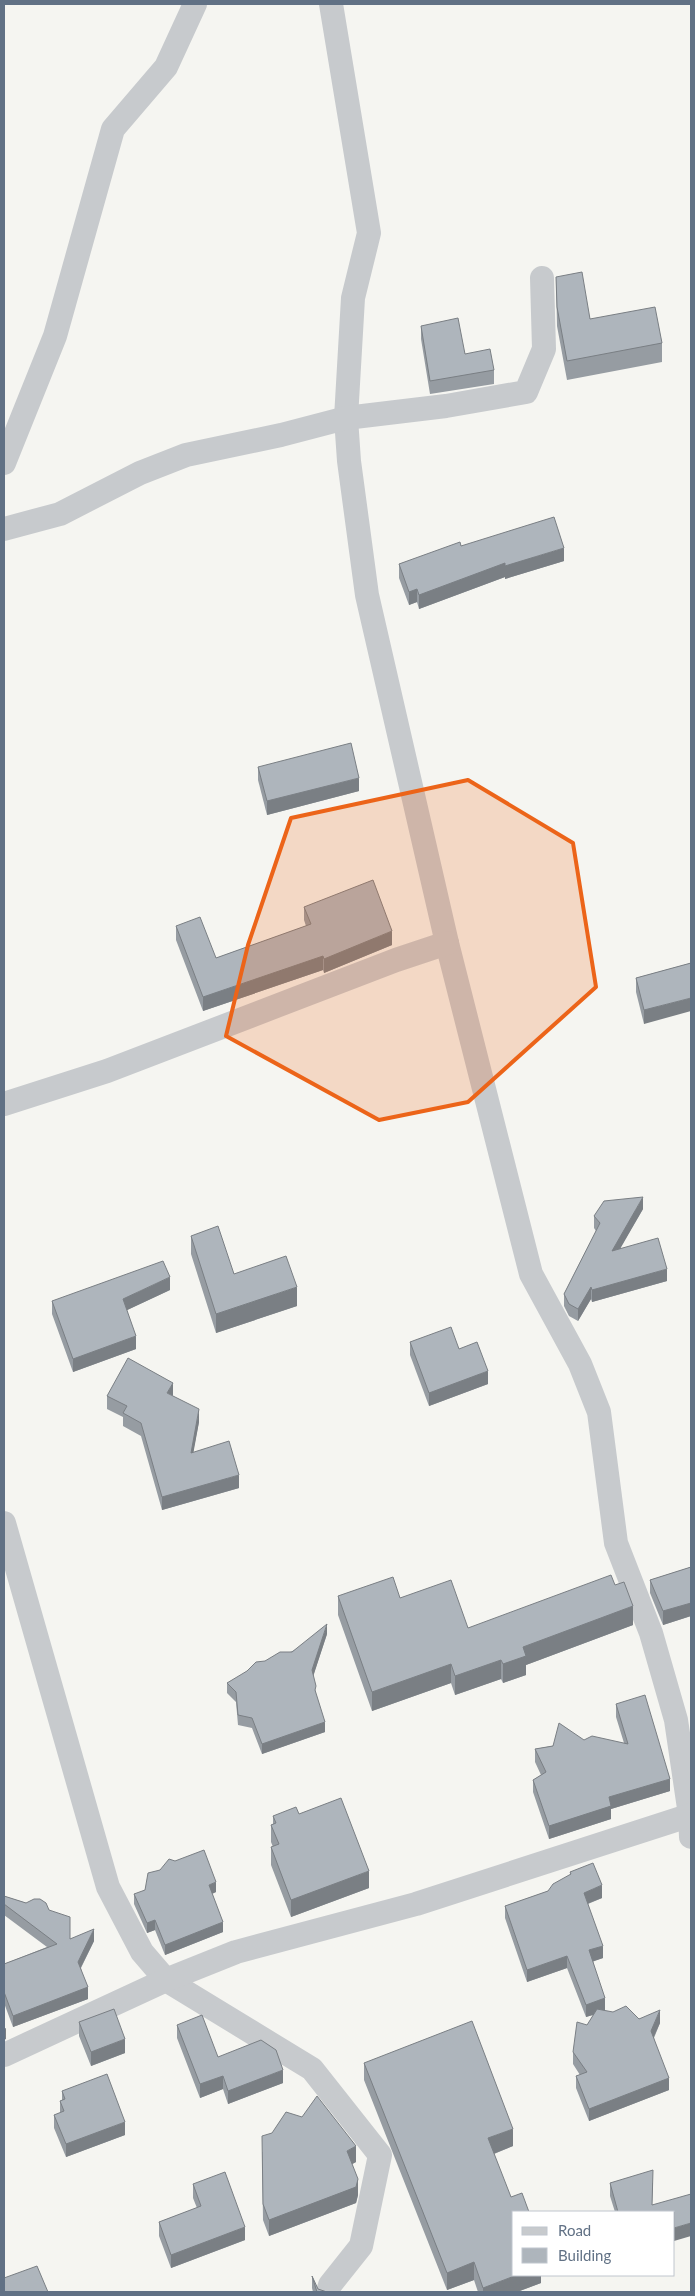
<svg xmlns="http://www.w3.org/2000/svg" width="695" height="2296" font-family="Lato,sans-serif">
<rect width="100%" height="100%" fill="#f5f5f1"/>
<g fill="none" stroke-linecap="round" stroke-linejoin="round">
<g stroke="#c7cacd" stroke-width="24">
<path d="M 331,4 L 369,233 L 353,298 L 346,418 L 349,461 L 367,595 L 447,943 L 531,1274 L 580,1364 L 599,1412 L 616,1543 L 651,1633 L 676,1720 L 690,1815 L 691,1837"/>
<path d="M 4,463 L 55,336 L 113,129 L 166,67 L 195,4"/>
<path d="M 4,529 L 60,514 L 140,473 L 186,455 L 281,435 L 346,418 L 446,406 L 526,392 L 544,349 L 542,278"/>
<path d="M 4,1104 L 107,1071 L 396,960 L 447,943"/>
<path d="M 4,1523 L 108,1887 L 142,1952 L 166,1980 L 312,2069 L 380,2155 L 361,2246 L 330,2285 L 328,2292"/>
<path d="M 4,2055 L 166,1980 L 236,1952 L 416,1904 L 691,1815"/>
</g>
</g>
<g fill="#969ca2">
<path d="M 556,277 L 590,319 L 662,343 L 662,362 L 567,380 L 557,326 Z"/>
<path d="M 421,326 L 465,354 L 494,370 L 494,384 L 430,394 L 421,339 Z"/>
<path d="M 461,546 L 564,561 L 505,579 L 505,577 L 419,609 L 417,602 L 409,605 L 399,578 L 399,564 Z"/>
<path d="M 258,767 L 359,791 L 267,815 L 258,780 Z"/>
<path d="M 304,907 L 392,945 L 324,973 L 323,970 L 203,1011 L 176,940 L 176,926 L 216,958 L 306,926 L 304,920 Z"/>
<path d="M 691,963 L 644,1024 L 636,992 L 636,978 Z"/>
<path d="M 643,1209 L 620,1248 L 667,1281 L 592,1302 L 591,1299 L 578,1321 L 569,1316 L 564,1306 L 564,1294 L 596,1231 L 594,1228 L 594,1216 Z"/>
<path d="M 191,1236 L 234,1274 L 297,1306 L 216,1333 L 191,1254 Z"/>
<path d="M 170,1290 L 127,1310 L 136,1349 L 73,1372 L 52,1314 L 52,1301 Z"/>
<path d="M 410,1342 L 459,1349 L 488,1384 L 429,1406 L 410,1355 Z"/>
<path d="M 107,1396 L 173,1396 L 199,1422 L 193,1452 L 239,1488 L 162,1510 L 141,1436 L 123,1426 L 123,1417 L 107,1409 Z"/>
<path d="M 691,1567 L 691,1616 L 663,1625 L 650,1593 L 650,1580 Z"/>
<path d="M 615,1585 L 633,1625 L 526,1665 L 526,1675 L 503,1683 L 501,1679 L 455,1695 L 451,1683 L 372,1711 L 338,1615 L 338,1596 L 400,1598 L 468,1628 Z"/>
<path d="M 327,1634 L 313,1676 L 316,1695 L 325,1732 L 262,1754 L 252,1728 L 238,1725 L 236,1702 L 227,1693 L 227,1683 Z"/>
<path d="M 616,1704 L 670,1791 L 611,1809 L 611,1819 L 549,1839 L 533,1792 L 533,1780 L 541,1775 L 535,1762 L 535,1749 L 584,1740 L 624,1743 L 616,1717 Z"/>
<path d="M 299,1814 L 369,1888 L 291,1917 L 271,1865 L 271,1847 L 273,1847 L 271,1842 L 271,1825 L 273,1824 L 273,1816 Z"/>
<path d="M 570,1872 L 602,1898 L 588,1904 L 603,1958 L 593,1961 L 605,2011 L 660,2023 L 654,2038 L 669,2090 L 589,2121 L 576,2088 L 576,2076 L 580,2075 L 573,2064 L 573,2052 L 593,2015 L 586,2017 L 567,1968 L 527,1982 L 505,1918 L 505,1906 L 548,1891 L 570,1875 Z"/>
<path d="M 216,1892 L 212,1894 L 223,1932 L 165,1955 L 155,1930 L 147,1933 L 134,1904 L 134,1894 Z"/>
<path d="M 4,1896 L 49,1910 L 70,1939 L 94,1941 L 81,1968 L 88,1999 L 13,2027 L 4,2003 L 4,1964 L 47,1947 L 4,1915 Z"/>
<path d="M 79,2022 L 125,2053 L 91,2066 L 79,2036 Z"/>
<path d="M 177,2025 L 218,2057 L 283,2083 L 228,2104 L 223,2089 L 200,2098 L 177,2038 Z"/>
<path d="M 364,2063 L 513,2146 L 494,2154 L 514,2212 L 541,2275 L 541,2283 L 517,2292 L 478,2292 L 474,2280 L 447,2290 L 364,2080 Z"/>
<path d="M 62,2091 L 125,2135 L 66,2157 L 54,2128 L 54,2115 L 60,2113 L 60,2101 L 62,2100 Z"/>
<path d="M 262,2152 L 356,2162 L 352,2164 L 358,2195 L 356,2203 L 269,2236 L 263,2220 Z"/>
<path d="M 610,2183 L 653,2183 L 652,2205 L 674,2212 L 615,2212 L 610,2196 Z"/>
<path d="M 193,2184 L 245,2240 L 171,2268 L 159,2236 L 159,2222 L 197,2208 L 193,2198 Z"/>
<path d="M 312,2276 L 318,2289 L 327,2292 L 313,2292 L 312,2288 Z"/>
</g>
<g fill="#7a7f84">
<path d="M 564,548 L 564,561 L 505,579 L 505,566 Z"/>
<path d="M 505,563 L 505,577 L 419,609 L 419,595 Z"/>
<path d="M 417,589 L 417,602 L 409,605 L 409,592 Z"/>
<path d="M 359,778 L 359,791 L 267,815 L 267,801 Z"/>
<path d="M 392,931 L 392,945 L 324,973 L 324,959 Z"/>
<path d="M 323,956 L 323,970 L 203,1011 L 203,997 Z"/>
<path d="M 691,998 L 691,1011 L 644,1024 L 644,1010 Z"/>
<path d="M 643,1197 L 643,1209 L 612,1263 L 612,1251 Z"/>
<path d="M 667,1269 L 667,1281 L 592,1302 L 592,1290 Z"/>
<path d="M 170,1277 L 170,1290 L 123,1312 L 123,1299 Z"/>
<path d="M 297,1287 L 297,1306 L 216,1333 L 216,1314 Z"/>
<path d="M 591,1287 L 591,1299 L 578,1321 L 578,1309 Z"/>
<path d="M 136,1336 L 136,1349 L 73,1372 L 73,1359 Z"/>
<path d="M 488,1371 L 488,1384 L 429,1406 L 429,1393 Z"/>
<path d="M 173,1383 L 173,1396 L 167,1393 Z"/>
<path d="M 199,1409 L 199,1422 L 191,1466 L 191,1453 Z"/>
<path d="M 239,1475 L 239,1488 L 162,1510 L 162,1497 Z"/>
<path d="M 691,1603 L 691,1616 L 663,1625 L 663,1611 Z"/>
<path d="M 633,1606 L 633,1625 L 526,1665 L 526,1675 L 503,1683 L 503,1664 L 523,1647 Z"/>
<path d="M 327,1624 L 327,1634 L 312,1680 L 312,1670 Z"/>
<path d="M 501,1660 L 501,1679 L 455,1695 L 455,1676 Z"/>
<path d="M 451,1664 L 451,1683 L 372,1711 L 372,1692 Z"/>
<path d="M 325,1722 L 325,1732 L 262,1754 L 262,1744 Z"/>
<path d="M 670,1779 L 670,1791 L 611,1809 L 611,1819 L 549,1839 L 549,1826 L 609,1797 Z"/>
<path d="M 369,1871 L 369,1888 L 291,1917 L 291,1900 Z"/>
<path d="M 216,1882 L 216,1892 L 209,1895 L 209,1885 Z"/>
<path d="M 602,1885 L 602,1898 L 584,1905 L 584,1893 Z"/>
<path d="M 155,1920 L 155,1930 L 147,1933 L 147,1923 Z"/>
<path d="M 223,1922 L 223,1932 L 165,1955 L 165,1945 Z"/>
<path d="M 94,1929 L 94,1941 L 78,1973 L 78,1962 Z"/>
<path d="M 603,1946 L 603,1958 L 589,1963 L 589,1950 Z"/>
<path d="M 567,1956 L 567,1968 L 527,1982 L 527,1970 Z"/>
<path d="M 88,1987 L 88,1999 L 13,2027 L 13,2016 Z"/>
<path d="M 605,1998 L 605,2011 L 586,2017 L 586,2005 Z"/>
<path d="M 660,2010 L 660,2023 L 651,2043 L 651,2031 Z"/>
<path d="M 6,2028 L 6,2039 L 4,2040 L 4,2029 Z"/>
<path d="M 125,2039 L 125,2053 L 91,2066 L 91,2052 Z"/>
<path d="M 283,2070 L 283,2083 L 228,2104 L 228,2091 Z"/>
<path d="M 223,2076 L 223,2089 L 200,2098 L 200,2084 Z"/>
<path d="M 669,2078 L 669,2090 L 589,2121 L 589,2109 Z"/>
<path d="M 125,2122 L 125,2135 L 66,2157 L 66,2144 Z"/>
<path d="M 513,2129 L 513,2146 L 488,2156 L 488,2138 Z"/>
<path d="M 356,2146 L 356,2162 L 347,2167 L 347,2151 Z"/>
<path d="M 358,2179 L 358,2195 L 356,2203 L 269,2236 L 269,2220 Z"/>
<path d="M 691,2223 L 691,2236 L 674,2241 L 674,2228 Z"/>
<path d="M 245,2227 L 245,2240 L 171,2268 L 171,2255 Z"/>
<path d="M 474,2262 L 474,2280 L 447,2290 L 447,2273 Z"/>
<path d="M 517,2275 L 541,2275 L 541,2283 L 517,2292 L 483,2292 L 483,2288 Z"/>
</g>
<g fill="#aeb5bc" stroke="#7a7f84">
<path d="M 582,272 L 590,319 L 655,307 L 662,343 L 567,361 L 557,307 L 556,277 Z"/>
<path d="M 458,318 L 465,354 L 490,349 L 494,370 L 430,381 L 421,326 Z"/>
<path d="M 554,517 L 564,548 L 505,566 L 505,563 L 419,595 L 417,589 L 409,592 L 399,564 L 460,542 L 461,546 Z"/>
<path d="M 351,743 L 359,778 L 267,801 L 258,767 Z"/>
<path d="M 373,880 L 392,931 L 324,959 L 323,956 L 203,997 L 176,926 L 200,917 L 216,958 L 311,924 L 304,907 Z"/>
<path d="M 691,963 L 691,998 L 644,1010 L 636,978 Z"/>
<path d="M 643,1197 L 612,1251 L 658,1238 L 667,1269 L 592,1290 L 591,1287 L 578,1309 L 569,1304 L 564,1294 L 600,1223 L 594,1216 L 604,1201 Z"/>
<path d="M 218,1226 L 234,1274 L 286,1256 L 297,1287 L 216,1314 L 191,1236 Z"/>
<path d="M 163,1261 L 170,1277 L 123,1299 L 136,1336 L 73,1359 L 52,1301 Z"/>
<path d="M 451,1327 L 459,1349 L 477,1342 L 488,1371 L 429,1393 L 410,1342 Z"/>
<path d="M 128,1358 L 173,1383 L 167,1393 L 199,1409 L 191,1453 L 229,1441 L 239,1475 L 162,1497 L 141,1423 L 123,1413 L 127,1406 L 107,1396 Z"/>
<path d="M 691,1567 L 691,1603 L 663,1611 L 650,1580 Z"/>
<path d="M 611,1575 L 615,1585 L 624,1582 L 633,1606 L 523,1647 L 526,1656 L 503,1664 L 501,1660 L 455,1676 L 451,1664 L 372,1692 L 338,1596 L 393,1577 L 400,1598 L 451,1580 L 468,1628 Z"/>
<path d="M 327,1624 L 312,1670 L 316,1686 L 315,1690 L 325,1722 L 262,1744 L 252,1718 L 238,1715 L 236,1692 L 227,1683 L 247,1671 L 256,1662 L 265,1661 L 280,1652 L 292,1652 Z"/>
<path d="M 645,1695 L 670,1779 L 609,1797 L 611,1806 L 549,1826 L 533,1780 L 546,1772 L 535,1749 L 553,1746 L 559,1723 L 584,1740 L 592,1736 L 628,1744 L 616,1704 Z"/>
<path d="M 341,1798 L 369,1871 L 291,1900 L 271,1847 L 279,1844 L 271,1825 L 276,1823 L 273,1816 L 296,1807 L 299,1814 Z"/>
<path d="M 204,1850 L 216,1882 L 209,1885 L 223,1922 L 165,1945 L 155,1920 L 147,1923 L 134,1894 L 145,1890 L 148,1873 L 160,1870 L 169,1859 L 175,1861 Z"/>
<path d="M 593,1863 L 602,1885 L 584,1893 L 603,1946 L 589,1950 L 605,1998 L 586,2005 L 567,1956 L 527,1970 L 505,1906 L 548,1891 L 553,1884 L 571,1874 L 570,1872 Z"/>
<path d="M 4,1896 L 26,1903 L 34,1899 L 40,1899 L 46,1903 L 49,1910 L 70,1917 L 70,1939 L 94,1929 L 78,1962 L 88,1987 L 13,2016 L 4,1992 L 4,1964 L 57,1944 L 4,1904 Z"/>
<path d="M 626,2006 L 639,2019 L 660,2010 L 651,2031 L 669,2078 L 589,2109 L 576,2076 L 587,2072 L 573,2052 L 577,2022 L 587,2025 L 597,2009 L 613,2012 Z"/>
<path d="M 114,2009 L 125,2039 L 91,2052 L 79,2022 Z"/>
<path d="M 202,2015 L 218,2057 L 261,2040 L 276,2050 L 283,2070 L 228,2091 L 223,2076 L 200,2084 L 177,2025 Z"/>
<path d="M 472,2021 L 513,2129 L 488,2138 L 511,2197 L 522,2193 L 529,2212 L 514,2212 L 514,2275 L 517,2275 L 483,2288 L 474,2262 L 447,2273 L 364,2063 Z"/>
<path d="M 107,2074 L 125,2122 L 66,2144 L 54,2115 L 64,2111 L 60,2101 L 65,2099 L 62,2091 Z"/>
<path d="M 317,2096 L 356,2146 L 347,2151 L 358,2179 L 356,2187 L 269,2220 L 263,2204 L 262,2136 L 272,2133 L 286,2112 L 302,2117 Z"/>
<path d="M 653,2170 L 652,2205 L 691,2194 L 691,2223 L 674,2228 L 674,2212 L 618,2212 L 610,2183 Z"/>
<path d="M 225,2172 L 245,2227 L 171,2255 L 159,2222 L 201,2206 L 193,2184 Z"/>
<path d="M 37,2266 L 48,2292 L 4,2292 L 4,2278 Z"/>
<path d="M 312,2276 L 318,2289 L 327,2292 L 317,2292 Z"/>
</g>
<path fill="#ec6419" fill-opacity="0.2" stroke="#ec6419" stroke-width="4" stroke-linejoin="round" d="M 468,780 L 573,843 L 596,987 L 468,1102 L 379,1120 L 226,1036 L 248,945 L 291,818 Z"/>
<rect width="695" height="2296" fill="none" stroke="#617185" stroke-width="10"/>
<rect x="512" y="2211" width="162" height="65" fill="#ffffff" stroke="#c0c6ce"/>
<rect x="522" y="2227" width="25" height="8" fill="#c7cacd" stroke="#c0c6ce"/>
<text x="558" y="2236" font-size="15" fill="#617185">Road</text>
<rect x="522" y="2248" width="25" height="15" fill="#aeb5bc" stroke="#c0c6ce"/>
<text x="558" y="2261" font-size="15" fill="#617185">Building</text>
</svg>
